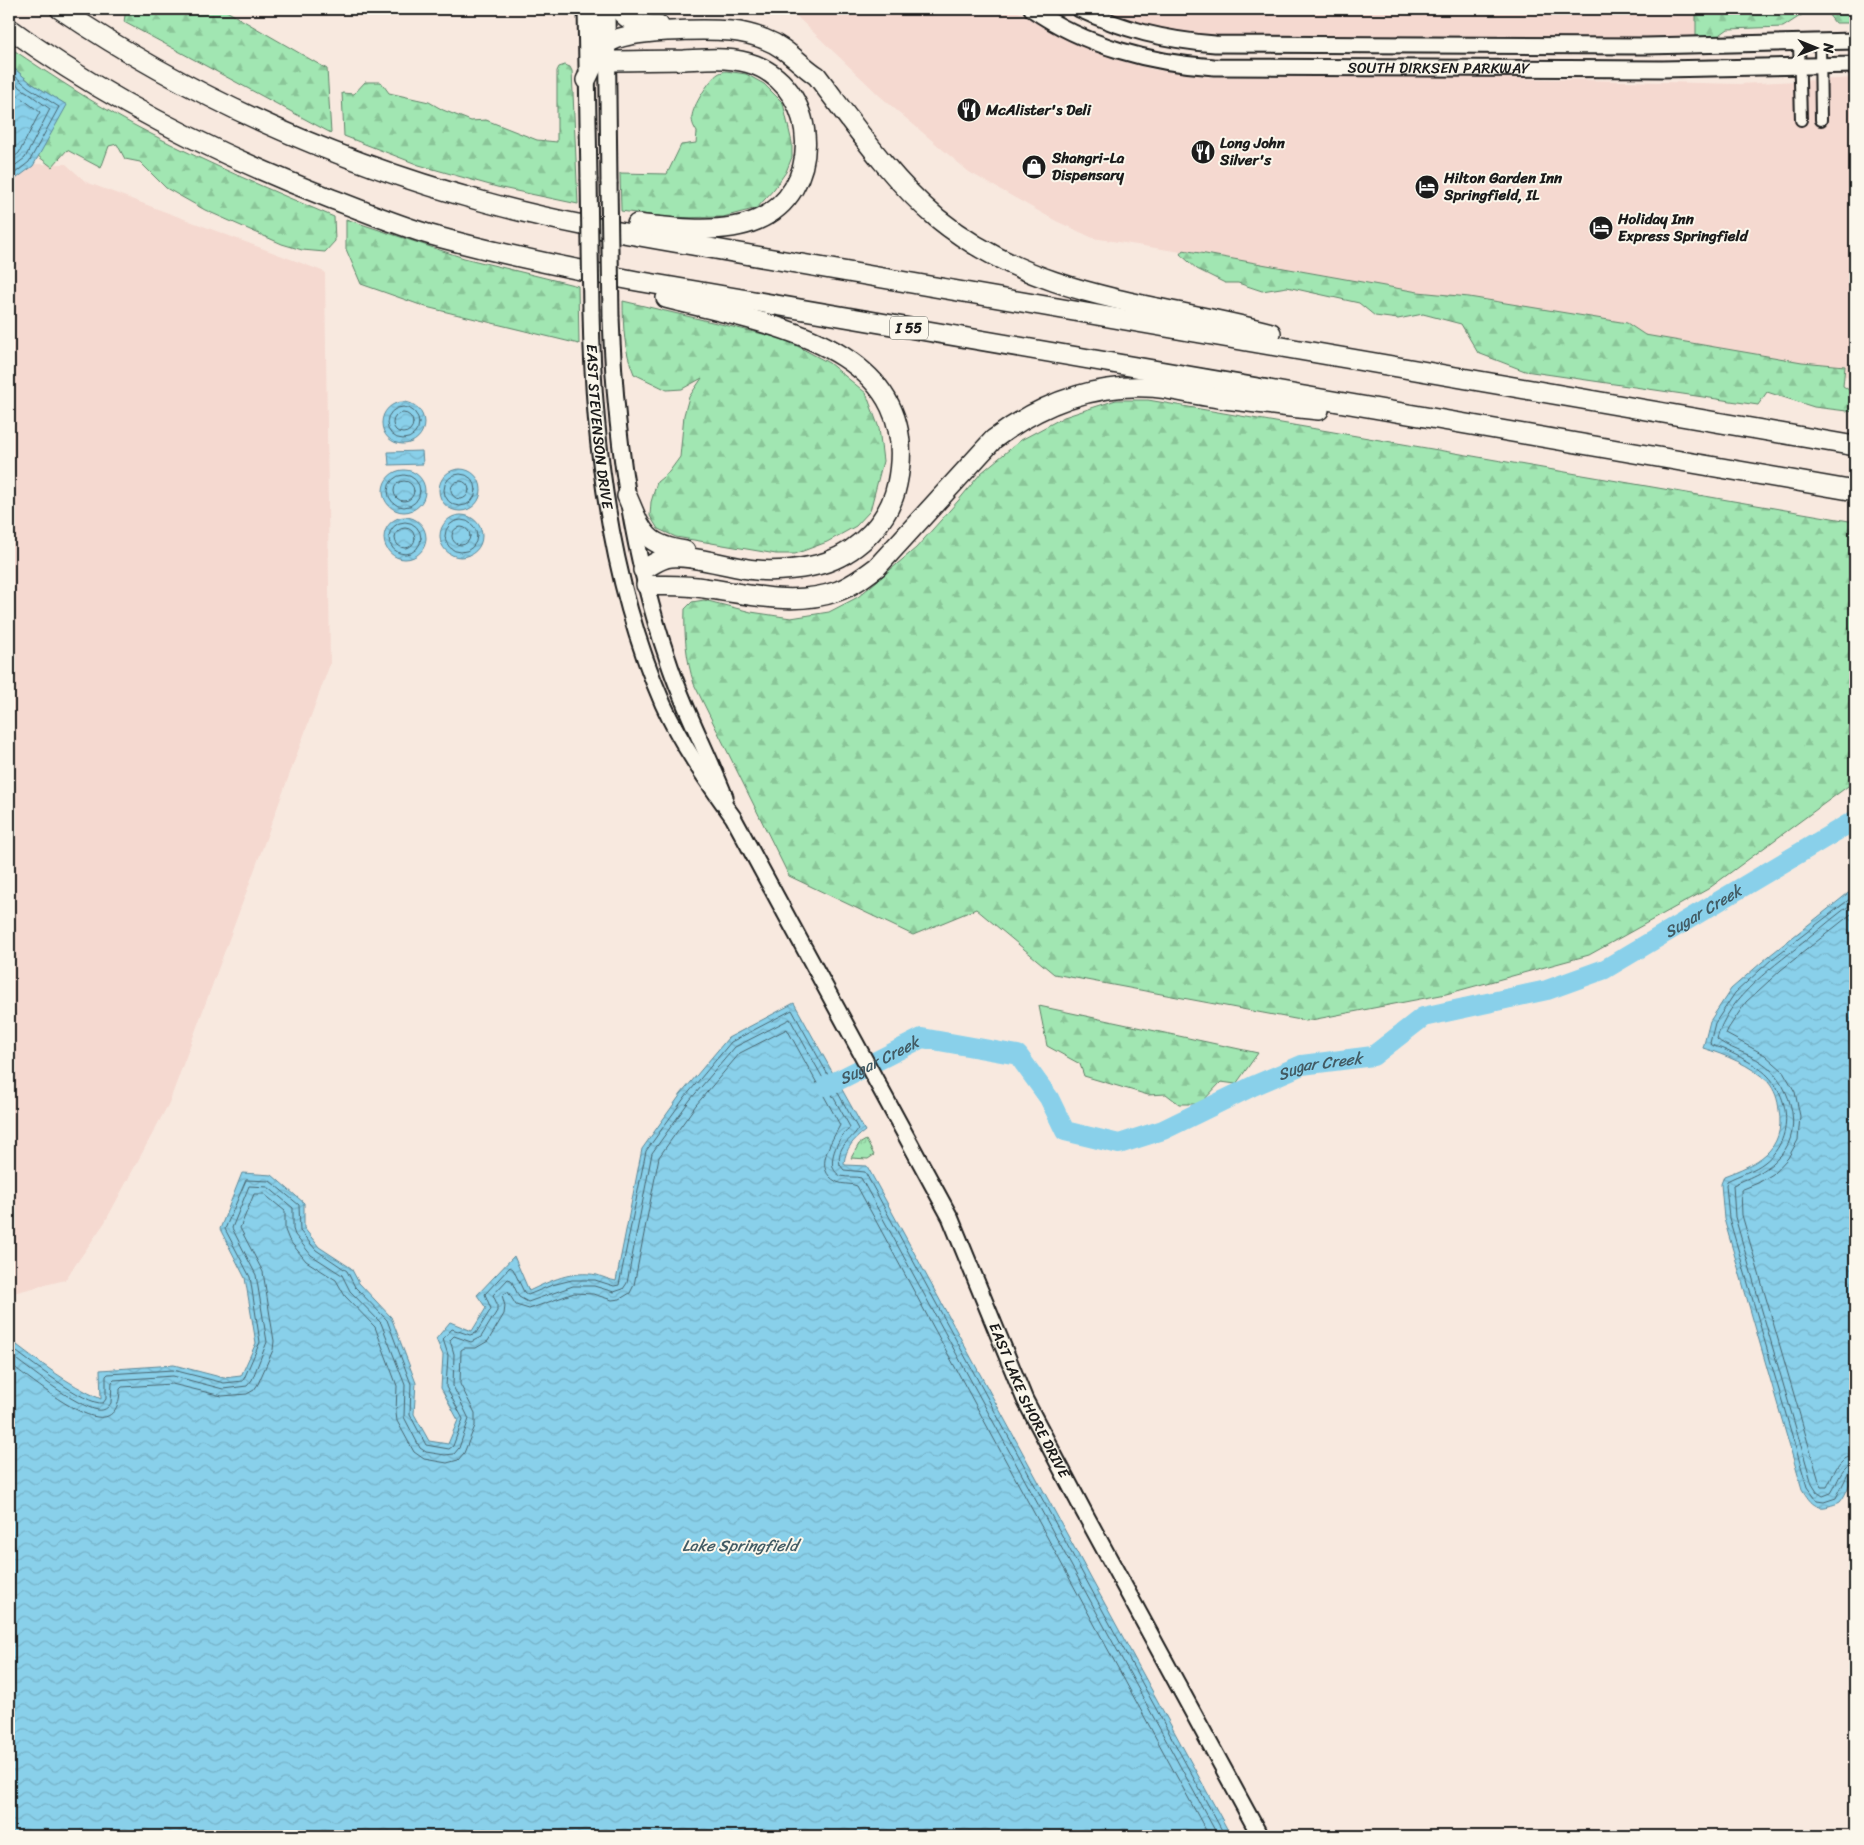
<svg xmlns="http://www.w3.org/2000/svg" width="1864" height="1845" font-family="Sriracha,sans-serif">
<defs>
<pattern id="grass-tufts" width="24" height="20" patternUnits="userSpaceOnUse" patternTransform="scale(1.25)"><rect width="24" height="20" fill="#a1e6b2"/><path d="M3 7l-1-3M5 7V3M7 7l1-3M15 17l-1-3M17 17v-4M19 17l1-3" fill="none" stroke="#8ac598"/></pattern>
<pattern id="forest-firs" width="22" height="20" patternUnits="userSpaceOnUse" patternTransform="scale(1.25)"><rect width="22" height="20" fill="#a1e6b2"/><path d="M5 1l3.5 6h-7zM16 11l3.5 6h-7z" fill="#8ac598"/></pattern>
<pattern id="water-waves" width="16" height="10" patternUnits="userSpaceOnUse" patternTransform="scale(1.25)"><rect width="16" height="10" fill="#89d0ea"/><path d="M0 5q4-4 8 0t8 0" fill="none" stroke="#76b2c8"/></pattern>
</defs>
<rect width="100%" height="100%" fill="#f8e9df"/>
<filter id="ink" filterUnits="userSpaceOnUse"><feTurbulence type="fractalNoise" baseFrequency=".02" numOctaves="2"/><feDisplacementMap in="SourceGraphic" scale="10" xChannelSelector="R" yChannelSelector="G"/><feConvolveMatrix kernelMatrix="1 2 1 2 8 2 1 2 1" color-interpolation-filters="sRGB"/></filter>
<g filter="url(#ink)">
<g fill="#f5d9d0">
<path d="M 789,9 L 1014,9 L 1063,37 L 1115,59 L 1151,69 L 1209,77 L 1434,76 L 1740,84 L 1855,78 L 1855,378 L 1427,297 L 1331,276 L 1093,238 L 1056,221 L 969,172 L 881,97 Z"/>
<path d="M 1097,9 L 1696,9 L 1696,37 L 1591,38 L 1216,36 L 1195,35 L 1151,27 Z"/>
<path d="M 13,164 L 66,164 L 86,182 L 325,272 L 330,664 L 169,1103 L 105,1222 L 65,1280 L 9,1294 L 9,166 Z"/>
</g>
<path fill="url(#grass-tufts)" stroke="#5e8167" d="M 866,1140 L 874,1155 L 868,1159 L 851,1158 L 859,1144 Z"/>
<g fill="url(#forest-firs)" stroke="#5e8167">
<path d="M 126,9 L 223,9 L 327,69 L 331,133 L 124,22 Z"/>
<path d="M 1696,9 L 1811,9 L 1783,27 L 1728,29 L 1717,37 L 1696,37 Z"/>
<path d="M 1826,9 L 1855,9 L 1855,23 L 1835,23 L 1825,10 Z"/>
<path d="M 9,47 C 55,78 102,109 151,134 C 211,165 273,191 334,217 L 335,241 L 325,252 L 302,250 L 282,244 L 205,210 L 166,188 L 140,162 L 125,159 L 117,144 L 109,146 L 101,168 L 67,150 L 52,167 L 38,156 L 66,105 L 31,83 L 9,64 Z"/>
<path d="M 565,65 L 570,67 L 572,71 L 578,204 L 497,187 L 419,165 L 344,136 L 342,93 L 354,94 L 365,82 L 381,82 L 389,93 L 429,102 L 443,110 L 471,121 L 486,120 L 537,140 L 557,142 L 557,71 L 559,67 Z"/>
<path d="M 726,71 L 746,74 L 764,84 L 783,103 L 792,143 L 792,157 L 786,172 L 774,189 L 757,208 L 723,217 L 672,218 L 621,211 L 620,173 L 667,174 L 681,145 L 696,143 L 697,132 C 694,127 692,124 692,117 C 692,107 710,79 718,74 C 719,73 725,71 726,71 Z"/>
<path d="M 346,219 L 464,258 L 578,286 L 579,344 L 426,307 L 361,284 L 346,249 Z"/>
<path d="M 1183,250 L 1418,292 L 1469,297 L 1627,323 L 1645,335 L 1802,362 L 1845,366 L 1843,386 L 1855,394 L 1855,412 L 1814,407 L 1767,392 L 1758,405 L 1525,371 L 1478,353 L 1461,324 L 1423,314 L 1398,319 L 1375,316 L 1359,303 L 1287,287 L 1262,291 L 1238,283 L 1225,283 L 1197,269 L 1180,254 Z"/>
<path d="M 623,301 L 784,339 L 829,363 L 866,393 L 879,428 L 883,461 L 870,511 L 856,526 L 827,542 L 795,554 L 776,554 L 676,537 L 658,529 L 650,516 L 651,502 L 657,482 L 669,472 L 680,457 L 684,415 L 689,397 L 702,378 L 682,389 L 667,390 L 634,374 C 624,350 623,327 623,301 Z"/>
<path d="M 1116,400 L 1148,400 L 1855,522 L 1855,781 L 1708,889 L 1589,955 L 1446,994 L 1306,1021 L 1054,974 L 976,909 L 913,935 L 789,876 L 694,684 C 686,659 684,634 685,609 L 692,602 L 704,600 L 751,612 L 791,618 L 829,612 L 858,597 L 916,548 L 958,501 L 981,473 L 1021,440 L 1064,417 Z"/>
<path d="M 1039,1006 L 1258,1053 L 1236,1084 L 1221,1082 L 1200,1104 L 1179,1104 L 1166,1094 L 1148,1095 L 1084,1076 L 1080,1064 L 1047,1046 Z"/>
</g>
<g fill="url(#water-waves)" stroke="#5d8898">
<path d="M 9,64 L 31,83 L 67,105 L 33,166 L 9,184 Z"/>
<circle cx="403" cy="423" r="21"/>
<path d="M 422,451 L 423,464 L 389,465 L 388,452 Z"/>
<circle cx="460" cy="490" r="21"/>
<circle cx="404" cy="491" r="21"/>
<circle cx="461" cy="536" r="21"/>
<circle cx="405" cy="538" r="21"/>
<path d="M 1855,889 L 1855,1469 C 1851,1479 1847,1494 1840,1502 C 1837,1504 1832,1505 1829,1506 C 1815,1511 1808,1499 1802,1489 L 1724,1219 L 1721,1184 L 1724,1176 C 1756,1164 1786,1151 1779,1110 C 1778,1100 1775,1090 1768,1082 C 1751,1065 1725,1055 1703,1048 L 1710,1021 L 1731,989 L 1769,956 L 1847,894 Z"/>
<path d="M 794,1003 L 865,1131 C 853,1140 846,1148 844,1163 L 845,1165 L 867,1166 L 1231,1836 L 9,1836 L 9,1339 C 38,1361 67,1384 101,1399 L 100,1370 L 174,1365 L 224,1378 L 241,1376 L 256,1343 L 252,1319 L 245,1278 L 220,1229 L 242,1173 L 272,1175 L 304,1203 L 304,1228 L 319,1247 L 351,1268 L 359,1283 L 391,1317 L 416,1383 L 414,1414 L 429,1441 L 448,1444 L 458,1420 L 441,1388 L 443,1355 L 436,1339 L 450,1322 L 472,1331 L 486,1308 L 477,1295 L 514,1256 L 529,1291 C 550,1281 572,1270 597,1275 C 603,1277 610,1280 616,1281 L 642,1149 L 681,1094 L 728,1038 Z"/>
</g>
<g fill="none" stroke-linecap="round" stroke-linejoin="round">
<g stroke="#48646e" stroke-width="1">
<path d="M 9,71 L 28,87 L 59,107 L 29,162 L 9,178"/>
<path d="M 9,79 L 50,109 L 25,158 L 9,170"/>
<path d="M 9,89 L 40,112 L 19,153 L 9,161"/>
<circle cx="403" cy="423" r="16"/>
<circle cx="403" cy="423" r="10"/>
<circle cx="460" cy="490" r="16"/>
<circle cx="404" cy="491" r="16"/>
<circle cx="460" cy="490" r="9"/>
<circle cx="404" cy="491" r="10"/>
<circle cx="461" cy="536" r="16"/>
<circle cx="405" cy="538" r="16"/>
<circle cx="461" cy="536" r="9"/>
<circle cx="405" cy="538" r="10"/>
<path d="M 1855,895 L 1772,959 L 1735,993 L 1715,1023 L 1710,1043 C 1713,1047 1718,1047 1723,1049 C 1734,1054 1747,1060 1757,1067 C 1790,1088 1797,1137 1765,1162 C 1754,1171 1740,1174 1727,1181 L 1726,1185 L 1729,1218 L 1807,1487 L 1817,1501 L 1824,1502 L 1836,1498 L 1849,1472 L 1855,1470"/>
<path d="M 1855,902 C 1839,912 1824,926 1809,938 C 1777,964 1727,997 1717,1039 C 1725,1047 1750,1054 1761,1062 C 1789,1080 1805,1128 1781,1155 C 1765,1173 1752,1176 1733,1185 L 1735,1217 L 1812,1484 L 1817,1492 L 1823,1496 L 1831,1493 C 1838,1483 1841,1465 1855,1464"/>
<path d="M 1855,911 L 1781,970 L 1746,1002 L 1728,1029 L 1726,1034 L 1765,1055 L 1783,1071 L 1795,1092 L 1800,1116 L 1798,1140 L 1788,1158 L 1773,1174 L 1758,1183 L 1741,1190 L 1742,1215 L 1819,1481 L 1822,1487 L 1827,1487 C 1835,1473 1837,1457 1855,1456"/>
<path d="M 9,1346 C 25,1358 86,1406 103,1403 L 106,1399 L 106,1376 L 108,1374 L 173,1370 L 224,1383 L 243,1381 L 260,1342 L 250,1277 L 225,1229 L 246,1180 L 270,1181 L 299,1205 L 300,1231 L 316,1250 L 347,1271 L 355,1287 L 387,1320 L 411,1384 L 410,1415 L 426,1445 L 449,1449 L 453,1446 L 463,1419 L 446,1387 L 448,1355 L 443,1339 L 452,1329 L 470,1335 L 476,1333 L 491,1309 L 485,1294 L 510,1267 L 513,1269 L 524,1292 L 528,1295 L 552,1285 L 572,1280 L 595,1280 L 614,1286 L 619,1285 L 646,1151 L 685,1097 L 731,1042 L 792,1010 L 858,1129 C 851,1141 836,1145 840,1165 L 844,1170 L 865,1172 L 1225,1836"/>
<path d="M 9,1354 C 28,1368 75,1406 98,1410 C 104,1411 108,1408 111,1403 L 112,1382 L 114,1380 L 173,1376 L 223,1389 L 247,1386 L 252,1380 L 267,1342 L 256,1275 L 232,1228 L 249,1186 L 268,1187 L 293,1208 L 293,1229 L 295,1235 L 311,1255 L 342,1275 L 350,1291 L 381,1323 L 405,1385 L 404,1417 L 420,1448 L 426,1452 L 445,1455 L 454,1454 L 459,1448 L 469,1419 L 453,1386 L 454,1354 L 450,1340 L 454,1336 L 471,1342 L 481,1337 L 497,1311 L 497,1304 L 493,1295 L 508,1279 L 511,1280 L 519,1297 L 528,1302 L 573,1286 L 594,1286 L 614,1292 L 623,1289 L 627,1283 L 652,1153 L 690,1100 L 735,1047 L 790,1019 L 850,1127 C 848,1131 845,1132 842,1136 C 835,1146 825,1169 841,1176 C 848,1178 855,1176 861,1178 L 1218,1836"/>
<path d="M 9,1363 C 29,1378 73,1414 97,1417 C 115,1420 120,1403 120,1389 L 122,1387 L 172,1384 L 222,1396 L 247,1394 L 254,1390 L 258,1384 L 273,1350 L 274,1341 L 263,1272 L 240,1228 L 254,1194 L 264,1194 L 285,1211 L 285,1230 L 289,1240 L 306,1261 L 336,1280 L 345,1296 L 375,1327 L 397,1386 L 396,1413 L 397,1421 L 414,1452 L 424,1459 L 447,1463 L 458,1460 L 464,1453 L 475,1426 L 475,1413 L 460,1384 L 461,1350 L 464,1348 L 476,1348 L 488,1341 L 504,1314 L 505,1306 L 502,1295 L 508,1292 L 516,1305 L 529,1309 L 574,1293 L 593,1294 L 612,1300 L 620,1299 L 630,1293 L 634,1285 L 659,1157 L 696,1105 L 740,1053 L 787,1029 L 840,1125 C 833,1140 811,1169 837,1182 C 843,1185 851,1183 857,1186 L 1209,1836"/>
</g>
<path stroke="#89d0ea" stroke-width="20" id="s1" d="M 827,1086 L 922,1038 L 1018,1055 L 1049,1098 L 1065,1131 L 1119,1144 L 1163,1130 L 1253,1086 L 1302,1065 L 1373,1056 L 1423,1017 L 1547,990 L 1605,969 L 1855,820"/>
<defs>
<g id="street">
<path d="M 1799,43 L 1801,120"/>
<path d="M 1820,43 L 1821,120"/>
</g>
<g id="secondary">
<path d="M 586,9 L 589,179"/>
<path d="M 607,9 L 609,183"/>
<path id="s2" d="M 1032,9 C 1085,46 1151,63 1214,67 L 1662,69 L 1855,65"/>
<path d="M 1079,9 C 1124,30 1165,40 1215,44 L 1646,46 L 1855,41"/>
<path id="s3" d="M 591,311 C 593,441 611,585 663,704 C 681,744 707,781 733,817 L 950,1217 L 1025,1400 L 1084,1512 L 1260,1836"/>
<path d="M 611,317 C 615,432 630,550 668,660 C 683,707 707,751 725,797"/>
</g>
<g id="highway">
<path d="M 60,9 C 189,96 335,161 485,202 C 553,221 622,233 692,245 L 1855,446"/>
<path d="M 594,9 L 600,53 L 608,61 C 633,61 658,60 684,60 C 707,59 732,56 755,65 C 821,91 823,193 757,220 C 722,235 673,228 637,224"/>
<path d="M 619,9 C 628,23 644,25 659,25"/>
<path d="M 9,28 C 107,100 218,155 332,199 C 364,211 397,225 431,235 C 499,254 568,268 637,281 L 1855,491"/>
<path d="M 586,80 C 592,69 597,52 607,44 C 624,29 708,29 731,31 C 743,32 754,35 764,39 C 786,47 799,64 817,76 C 854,125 890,178 937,218 C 1036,299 1154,302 1271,333"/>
<path d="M 627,496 C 642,531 644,545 685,551"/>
<path d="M 643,570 C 650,566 658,560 666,558 C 685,552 734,569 756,570 C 776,572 807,569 827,562 C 860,550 890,520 897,484 C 926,345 763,323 666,298"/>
<path d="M 646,585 C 665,586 685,585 704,588 C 749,594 794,607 838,591 C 852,586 865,576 877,567 L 994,439 C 1038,406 1090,385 1146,387 C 1165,387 1186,393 1206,396 C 1243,402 1281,406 1319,410"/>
</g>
</defs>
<use href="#street" stroke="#1c1c1c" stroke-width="14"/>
<use href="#secondary" stroke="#1c1c1c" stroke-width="19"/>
<use href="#highway" stroke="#1c1c1c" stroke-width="22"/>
<use href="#street" stroke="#fbf7ec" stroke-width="10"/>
<use href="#secondary" stroke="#fbf7ec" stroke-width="15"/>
<use href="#highway" stroke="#fbf7ec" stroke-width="19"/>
<defs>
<g id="secondary-bridge">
<path d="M 589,179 L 591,311"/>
<path d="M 609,183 L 611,317"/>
</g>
</defs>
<use href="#secondary-bridge" stroke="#1c1c1c" stroke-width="19" stroke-linecap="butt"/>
<use href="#secondary-bridge" stroke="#fbf7ec" stroke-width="15"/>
</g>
</g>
<defs>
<symbol id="restaurant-disc" viewBox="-11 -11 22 22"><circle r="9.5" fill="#1c1c1c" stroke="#fbf7ec"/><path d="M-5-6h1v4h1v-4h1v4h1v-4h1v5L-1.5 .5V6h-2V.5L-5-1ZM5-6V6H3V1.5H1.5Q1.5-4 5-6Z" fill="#fff"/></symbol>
<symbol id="shop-disc" viewBox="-11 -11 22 22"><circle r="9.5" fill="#1c1c1c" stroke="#fbf7ec"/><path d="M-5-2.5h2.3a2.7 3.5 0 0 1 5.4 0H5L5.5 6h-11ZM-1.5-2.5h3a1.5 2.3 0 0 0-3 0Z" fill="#fff"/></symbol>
<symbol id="hotel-disc" viewBox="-11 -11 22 22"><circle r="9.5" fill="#1c1c1c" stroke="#fbf7ec"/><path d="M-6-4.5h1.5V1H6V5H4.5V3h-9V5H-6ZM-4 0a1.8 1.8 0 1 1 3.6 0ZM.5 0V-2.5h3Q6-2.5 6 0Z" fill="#fff"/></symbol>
</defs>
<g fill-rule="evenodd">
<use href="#restaurant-disc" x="955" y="96" width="28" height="28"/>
<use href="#restaurant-disc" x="1189" y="138" width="28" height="28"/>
<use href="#shop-disc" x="1020" y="153" width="28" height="28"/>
<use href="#hotel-disc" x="1413" y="173" width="28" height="28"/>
<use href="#hotel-disc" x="1587" y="214" width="28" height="28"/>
</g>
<g text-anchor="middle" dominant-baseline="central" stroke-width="4" stroke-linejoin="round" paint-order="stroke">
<rect fill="#fbf7ec" stroke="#5f5e5a" stroke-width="1" x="890" y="316.5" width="38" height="23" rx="4"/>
<g font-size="14" font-weight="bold" fill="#1c1c1c">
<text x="909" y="328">I 55</text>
</g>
<g font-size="15" fill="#1c1c1c" stroke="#fbf7ec">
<text stroke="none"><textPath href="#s2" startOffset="418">SOUTH DIRKSEN PARKWAY</textPath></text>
<text stroke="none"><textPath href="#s3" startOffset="116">EAST STEVENSON DRIVE</textPath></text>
<text stroke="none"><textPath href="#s3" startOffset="1190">EAST LAKE SHORE DRIVE</textPath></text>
</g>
<g font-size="15" font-weight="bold" fill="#1c1c1c" stroke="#fbf7ec" text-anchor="start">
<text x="986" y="110">McAlister's Deli</text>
<text x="1220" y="143">Long John<tspan x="1220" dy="17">Silver's</tspan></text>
<text x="1052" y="158">Shangri-La<tspan x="1052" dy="17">Dispensary</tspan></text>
<text x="1444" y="178">Hilton Garden Inn<tspan x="1444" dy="17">Springfield, IL</tspan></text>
<text x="1618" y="219">Holiday Inn<tspan x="1618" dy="17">Express Springfield</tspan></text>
</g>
<g font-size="16" font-style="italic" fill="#425b64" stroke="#fbf7ec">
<text stroke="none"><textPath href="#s1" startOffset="986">Sugar Creek</textPath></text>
<text stroke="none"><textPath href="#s1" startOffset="58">Sugar Creek</textPath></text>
<text stroke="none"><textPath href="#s1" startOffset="566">Sugar Creek</textPath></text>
<text x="740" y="1545">Lake Springfield</text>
</g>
</g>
<rect width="1864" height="1845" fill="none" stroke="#fbf7ec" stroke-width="30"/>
<rect x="15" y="15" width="1834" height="1815" fill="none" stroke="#1c1c1c" stroke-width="2" filter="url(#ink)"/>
<g transform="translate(1816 48) rotate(91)" stroke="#fbf7ec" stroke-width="4" paint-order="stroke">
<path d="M0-4L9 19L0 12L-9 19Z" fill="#1c1c1c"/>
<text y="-8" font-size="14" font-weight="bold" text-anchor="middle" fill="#1c1c1c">N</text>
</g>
</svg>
